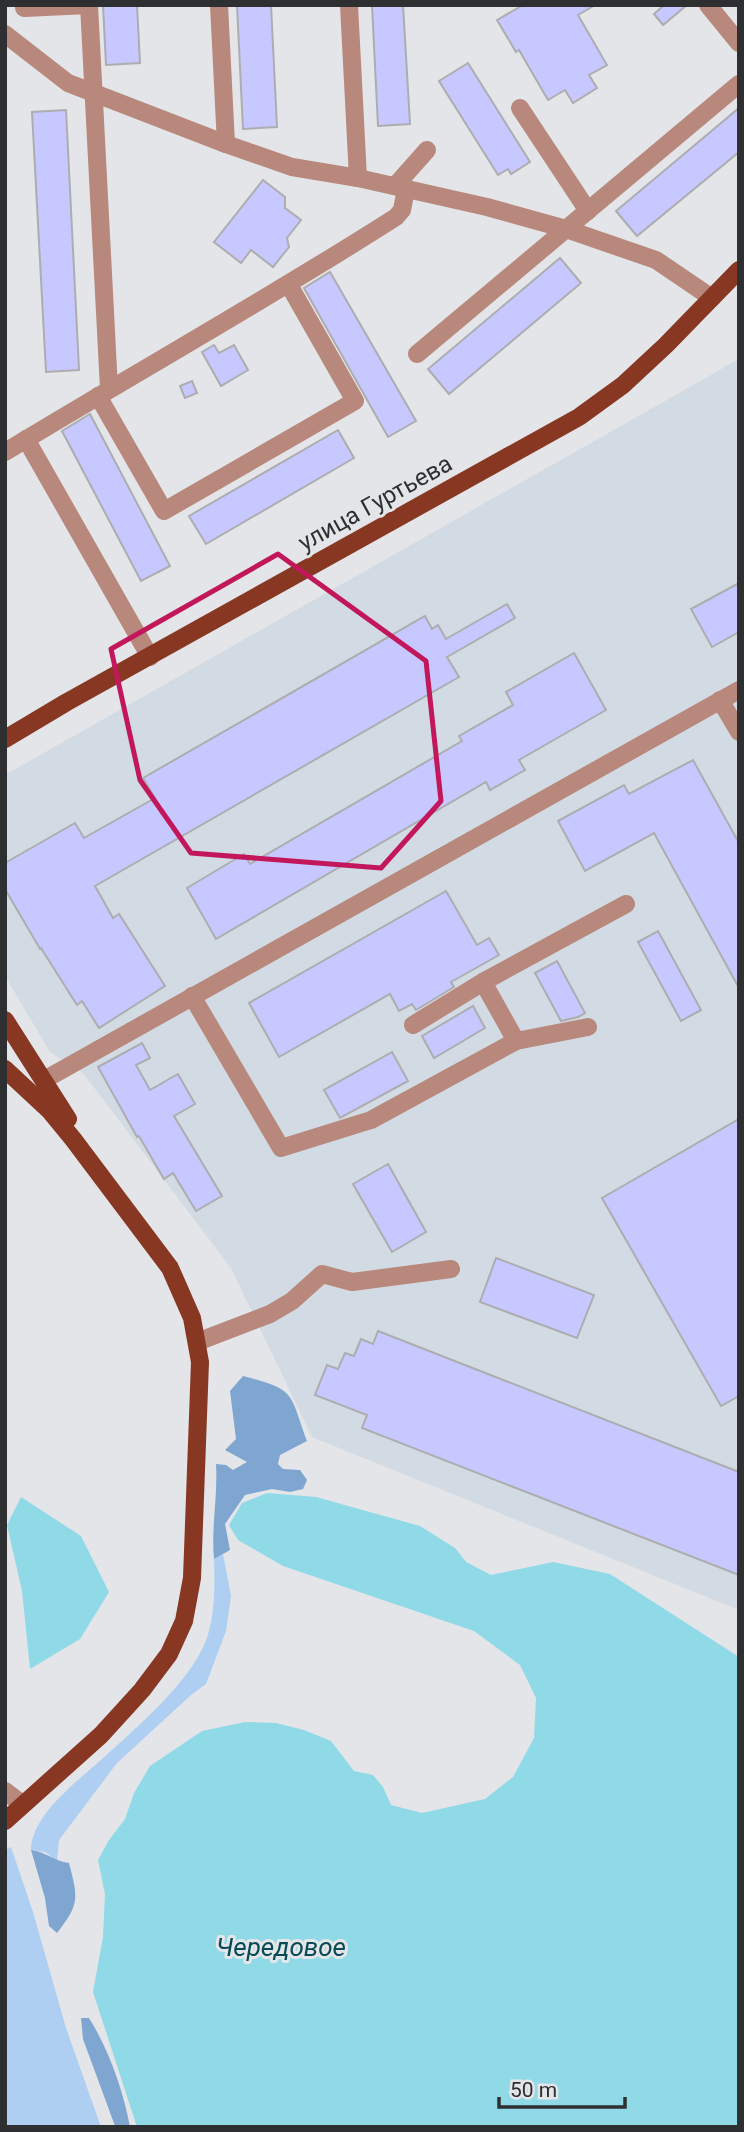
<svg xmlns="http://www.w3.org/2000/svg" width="744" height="2132" font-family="Roboto,sans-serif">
<rect width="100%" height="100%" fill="#e3e5e8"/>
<path fill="#d2dae3" d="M 739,359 L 739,1610 L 312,1437 L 231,1268 L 83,1073 L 50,1052 L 5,976 L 5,775 Z"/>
<g fill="#aecff2">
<path d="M 223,1554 L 231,1596 L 226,1631 L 206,1684 L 191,1695 L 117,1763 L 59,1840 L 57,1861 L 45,1852 L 31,1850 C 31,1815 79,1780 102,1759 C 135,1729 192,1681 207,1638 C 215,1613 215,1585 214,1559 Z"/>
<path d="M 11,1847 L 33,1912 L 66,2028 L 101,2127 L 5,2127 L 5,1850 Z"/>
</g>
<g fill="#7ea6d0">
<path d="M 243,1376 C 296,1390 289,1391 307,1441 L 280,1455 L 278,1464 L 283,1469 L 300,1470 L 307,1480 L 303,1489 L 290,1492 L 272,1489 L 245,1495 L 225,1524 L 230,1550 L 214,1559 C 211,1527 218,1496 216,1464 L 226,1465 L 233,1470 L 247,1462 L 225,1450 L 236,1439 L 230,1391 Z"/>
<path d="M 31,1850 C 46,1852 54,1861 69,1863 C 78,1898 80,1904 57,1933 L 49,1926 L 45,1898 Z"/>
<path d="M 81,2018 L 89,2018 C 109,2050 123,2090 130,2127 L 115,2126 L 83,2039 Z"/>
</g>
<g fill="#90dae8">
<path d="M 267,1493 L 316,1497 L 420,1526 L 455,1548 L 466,1562 L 491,1575 L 553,1562 L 610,1574 L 739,1657 L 739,2127 L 137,2127 L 93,1992 L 103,1937 L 105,1894 L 98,1860 L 109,1840 L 125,1819 L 134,1793 L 150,1766 L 202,1731 L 245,1722 L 276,1723 L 304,1730 L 331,1741 L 354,1771 L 373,1775 L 383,1787 L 391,1805 L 422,1813 L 485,1799 L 513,1777 L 534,1738 L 536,1698 L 520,1665 L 474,1631 L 283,1566 L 238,1540 L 229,1525 L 242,1503 Z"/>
<path d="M 21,1497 L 81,1536 L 109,1592 L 80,1639 L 30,1669 L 22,1591 L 7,1525 Z"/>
</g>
<g fill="#c7c8ff" stroke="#adadb0" stroke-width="2">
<path d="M 103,5 L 137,5 L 140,63 L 106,65 Z"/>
<path d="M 237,5 L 271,5 L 277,127 L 243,129 Z"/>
<path d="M 372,5 L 403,5 L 410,124 L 378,126 Z"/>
<path d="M 523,5 L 595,5 L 578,15 L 607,65 L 589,75 L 597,88 L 573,103 L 565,90 L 548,100 L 519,50 L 516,52 L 497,20 Z"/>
<path d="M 664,5 L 687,5 L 663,25 L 654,14 Z"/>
<path d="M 468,63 L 530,162 L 511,174 L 508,169 L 498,175 L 439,81 Z"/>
<path d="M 739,108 L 739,152 L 637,236 L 616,211 Z"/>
<path d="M 66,110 L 79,370 L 46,372 L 32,112 Z"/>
<path d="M 263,180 L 285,197 L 285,208 L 301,220 L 287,238 L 289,247 L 273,267 L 251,250 L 241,263 L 214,242 Z"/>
<path d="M 560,258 L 581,283 L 449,394 L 428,369 Z"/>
<path d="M 330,272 L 416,421 L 388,437 L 304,288 Z"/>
<path d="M 214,345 L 219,353 L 234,345 L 248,370 L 221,386 L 202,352 Z"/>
<path d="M 192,381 L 197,393 L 185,398 L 180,386 Z"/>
<path d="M 90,414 L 170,566 L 141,581 L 62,431 Z"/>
<path d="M 338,430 L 354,458 L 206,544 L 189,516 Z"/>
<path d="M 739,583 L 739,632 L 712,647 L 691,609 Z"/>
<path d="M 507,604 L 515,618 L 447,657 L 459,677 L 95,886 L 113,918 L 119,914 L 165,986 L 99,1028 L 82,1001 L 77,1005 L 41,948 L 40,949 L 5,889 L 5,863 L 75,823 L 84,838 L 155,798 L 143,778 L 425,616 L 432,629 L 438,625 L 446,639 Z"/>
<path d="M 574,653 L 606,710 L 519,760 L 525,770 L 490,790 L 486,782 L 216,939 L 187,888 L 244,854 L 250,864 L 462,741 L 459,736 L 513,705 L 506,692 Z"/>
<path d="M 693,760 L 739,843 L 739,988 L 654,833 L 585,871 L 558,821 L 624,785 L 629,794 Z"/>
<path d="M 446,891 L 477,945 L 489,938 L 499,955 L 451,982 L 454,987 L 416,1010 L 412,1004 L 399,1011 L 390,994 L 279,1057 L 249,1003 Z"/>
<path d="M 658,931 L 701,1010 L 681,1021 L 638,942 Z"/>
<path d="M 557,961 L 585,1013 L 578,1017 L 561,1021 L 535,973 Z"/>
<path d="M 473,1006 L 485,1028 L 434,1058 L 422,1036 Z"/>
<path d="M 142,1043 L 150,1058 L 136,1065 L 150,1090 L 178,1074 L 195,1104 L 174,1116 L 222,1196 L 196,1211 L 173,1173 L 164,1179 L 139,1136 L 137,1137 L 98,1067 Z"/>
<path d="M 392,1052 L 408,1081 L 340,1118 L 324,1090 Z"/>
<path d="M 739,1119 L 739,1396 L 721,1406 L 602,1198 Z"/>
<path d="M 388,1164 L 426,1232 L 392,1252 L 353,1184 Z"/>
<path d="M 496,1258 L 594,1295 L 577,1338 L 480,1302 Z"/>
<path d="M 378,1331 L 739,1472 L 739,1575 L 362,1428 L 367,1415 L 315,1395 L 327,1365 L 338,1369 L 345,1353 L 354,1356 L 361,1339 L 373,1344 Z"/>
</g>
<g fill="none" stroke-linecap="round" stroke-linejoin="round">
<g stroke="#b7887b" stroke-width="18">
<path d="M 24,5 L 24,8 L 89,5 L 109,389"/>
<path d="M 219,5 L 226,144"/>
<path d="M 349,5 L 358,178"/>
<path d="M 708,5 L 739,43"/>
<path d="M 5,34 L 68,83 L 226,144 L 292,167 L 358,178 L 487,207 L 566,229 L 656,260 L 712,298"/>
<path d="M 520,108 L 588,211"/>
<path d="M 395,186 L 427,150"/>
<path d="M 417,354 L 739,84"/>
<path d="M 98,396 L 164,511 L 355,401 L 289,285"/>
<path d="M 26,439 L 150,657"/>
<path d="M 5,452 C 135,373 268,299 396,217 L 402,210 L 406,189"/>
<path d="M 720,700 L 739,732"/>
<path d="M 192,996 L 281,1148 L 371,1120 L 516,1041 L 483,982 L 626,904"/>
<path d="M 413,1025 L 483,982"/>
<path d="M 516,1041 L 588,1027"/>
<path d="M 44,1080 L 739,690"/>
<path d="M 197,1342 L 270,1314 L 292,1301 L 322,1274 L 352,1282 L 451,1269"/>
<path d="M 5,1791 L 22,1804"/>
</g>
<g stroke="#873722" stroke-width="18">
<path d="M 5,739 L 67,702 L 579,417 L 623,385 L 666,345 L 739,270"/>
<path d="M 5,1020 L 68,1119"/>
<path d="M 5,1069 L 50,1111 L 73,1139 L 170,1268 L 192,1318 L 200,1362 L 192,1578 L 184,1621 L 169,1654 L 142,1690 L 101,1735 L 5,1821"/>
</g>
</g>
<path fill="none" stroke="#c2185b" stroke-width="5" stroke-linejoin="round" d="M 278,554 L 426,661 L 441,801 L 381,868 L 191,853 L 140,780 L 111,649 Z"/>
<g text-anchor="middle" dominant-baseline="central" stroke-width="6" stroke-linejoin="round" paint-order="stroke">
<g font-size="24" fill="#2e2f30" stroke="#e3e5e8">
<text transform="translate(375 503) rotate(-29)">улица Гуртьева</text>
</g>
<g font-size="26" font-style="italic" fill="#054b55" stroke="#e3e5e8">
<text x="281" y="1947">Чередовое</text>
</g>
</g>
<rect width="744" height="2132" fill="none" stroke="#2e2f30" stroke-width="14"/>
<path d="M499 2097v10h126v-10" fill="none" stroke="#2e2f30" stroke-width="3.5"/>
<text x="510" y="2097" font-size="21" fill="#2e2f30" stroke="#e3e5e8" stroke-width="5" paint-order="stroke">50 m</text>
</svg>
